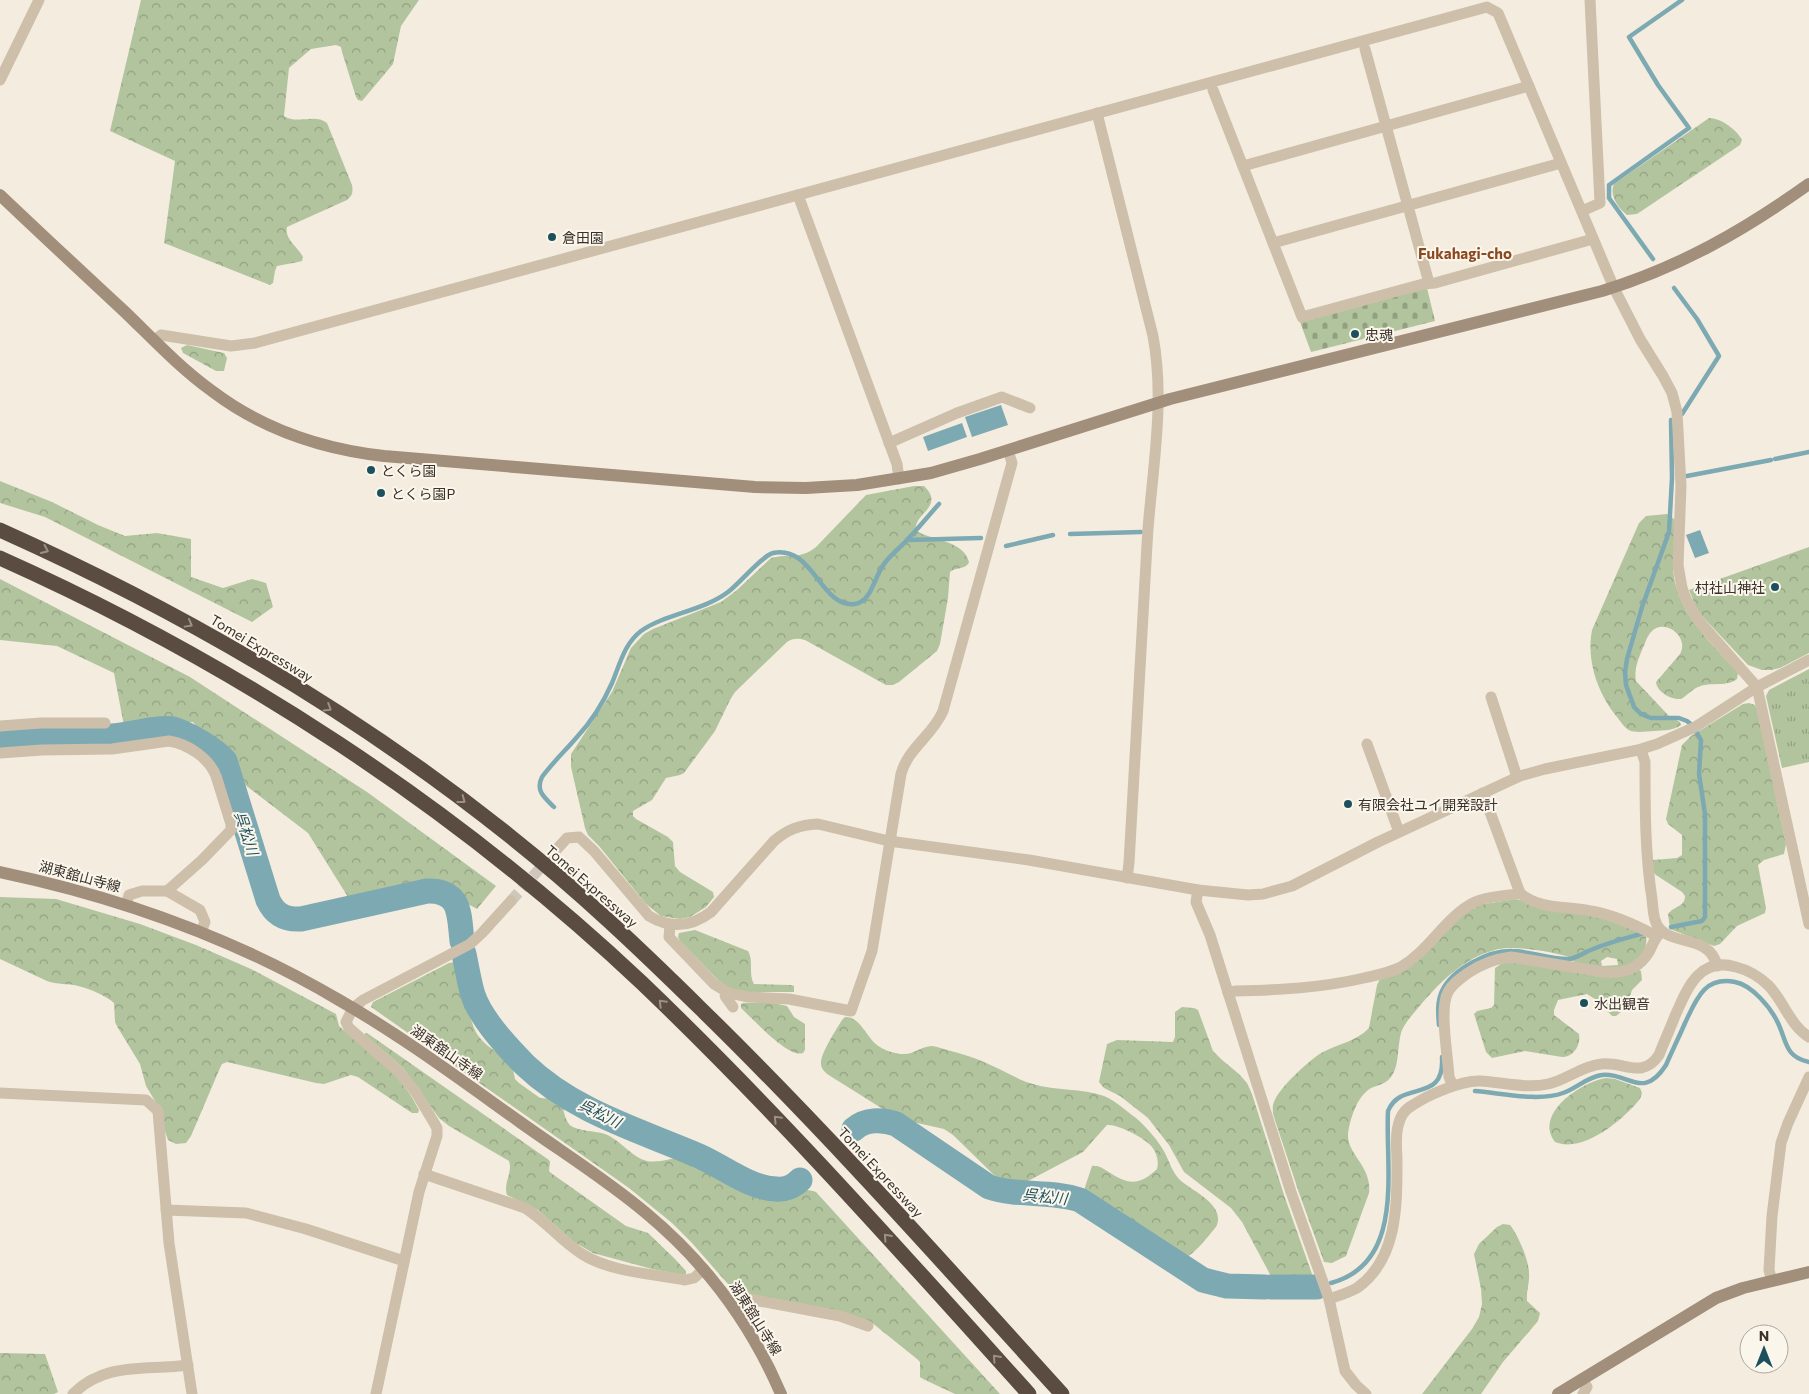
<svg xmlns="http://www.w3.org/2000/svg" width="1809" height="1394" font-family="Commissioner,'Noto Sans JP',sans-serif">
<defs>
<pattern id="forest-crowns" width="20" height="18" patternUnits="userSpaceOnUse" patternTransform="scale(1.25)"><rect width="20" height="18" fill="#b2c49e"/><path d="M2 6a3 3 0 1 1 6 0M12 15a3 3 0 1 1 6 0" fill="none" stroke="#92a081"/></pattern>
<pattern id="cemetery-stones" width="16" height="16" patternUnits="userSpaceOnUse" patternTransform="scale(1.25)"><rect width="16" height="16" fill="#b2c49e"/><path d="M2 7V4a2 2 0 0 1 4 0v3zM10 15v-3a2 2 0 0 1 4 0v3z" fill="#92a081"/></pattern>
<pattern id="park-tufts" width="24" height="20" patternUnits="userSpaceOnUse" patternTransform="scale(1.25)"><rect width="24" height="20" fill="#b2c49e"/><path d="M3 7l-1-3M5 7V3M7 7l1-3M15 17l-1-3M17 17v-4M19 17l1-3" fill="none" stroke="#92a081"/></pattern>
</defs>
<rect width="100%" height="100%" fill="#f4eddf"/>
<g fill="url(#forest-crowns)" fill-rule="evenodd">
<path d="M 141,0 L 419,0 L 401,26 L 393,64 L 362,101 L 358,100 L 356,97 L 342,52 L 341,47 L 336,45 L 311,49 L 289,68 L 284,116 C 296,125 315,113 327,123 L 352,185 C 353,192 353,195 347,200 L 287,227 C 284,239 298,247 303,257 L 302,261 L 298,262 L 277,266 L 275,271 L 273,283 L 270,285 L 164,243 L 175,161 L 110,131 Z"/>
<path d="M 1709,118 C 1721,118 1737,130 1742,140 L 1740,145 L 1637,214 L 1627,215 C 1618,208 1609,195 1614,184 Z"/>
<path d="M 187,345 L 224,353 L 227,358 L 224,371 L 216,371 L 183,353 L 181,348 Z"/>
<path d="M 0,481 L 52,502 L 98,525 L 125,536 L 157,533 L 191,539 L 191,577 L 223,588 L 252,579 L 266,583 L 273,607 L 252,622 L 45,517 L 0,503 Z"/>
<path d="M 914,486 L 924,486 C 946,507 912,514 916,531 C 932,540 964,541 969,562 C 966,570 955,567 950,572 L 948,598 L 940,644 L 937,651 L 899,682 L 893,685 L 886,685 L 805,640 C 797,638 793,638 787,642 L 735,692 L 730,700 L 715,731 L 684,773 L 680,775 L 666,778 L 652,800 L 633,811 L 633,816 L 636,819 L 668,837 L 673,842 L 675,866 L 680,872 L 713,892 L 714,897 L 706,907 L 690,917 L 680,919 L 661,916 L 646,904 L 599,846 L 588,835 L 585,828 L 571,767 L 571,754 L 612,692 L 631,648 L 644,634 L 653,629 L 721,602 L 737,590 L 771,558 C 789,553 800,560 816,547 L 866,495 Z"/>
<path d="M 1667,514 L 1674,519 C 1677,538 1671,558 1674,577 C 1680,616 1713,644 1738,673 L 1737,679 C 1727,687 1713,682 1701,686 C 1693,688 1688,695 1681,699 C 1671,700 1657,692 1656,682 L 1680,654 C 1690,638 1665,617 1651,632 C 1647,636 1645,644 1642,650 C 1638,660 1634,669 1636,681 L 1669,716 L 1680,722 L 1681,725 C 1673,731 1664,730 1655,731 C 1648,731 1638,733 1631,731 C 1625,729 1621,722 1617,717 C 1598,694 1586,661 1592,630 L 1639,523 L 1646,516 Z"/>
<path d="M 1809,547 L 1809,653 L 1780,668 L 1771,670 L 1762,670 L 1748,665 L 1702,616 L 1696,607 L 1689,590 Z"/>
<path d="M 0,579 L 190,677 L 367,792 L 496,886 L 477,909 L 433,885 L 348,897 L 308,833 L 244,784 L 193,722 L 124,726 L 114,673 L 57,646 L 0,640 Z"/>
<path d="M 1749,703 L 1755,705 L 1757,710 L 1786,844 L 1784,854 L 1764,860 L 1758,865 L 1766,908 L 1765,913 L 1737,926 L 1720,944 L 1714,946 L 1670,929 L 1668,914 C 1674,906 1685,907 1685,896 L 1682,892 L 1656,875 L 1653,872 L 1653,860 L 1677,858 L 1682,855 L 1682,835 L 1668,824 L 1666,819 L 1682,745 L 1691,736 L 1743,704 Z"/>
<path d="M 0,897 L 56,899 L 140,924 L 196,945 L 251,969 L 336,1014 L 339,1026 L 395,1075 L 410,1094 L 419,1110 L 418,1113 L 412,1113 L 358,1077 L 351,1075 L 324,1084 L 316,1083 L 227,1062 L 222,1064 L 220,1068 L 191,1136 L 186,1143 L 176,1144 L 168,1140 L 155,1101 L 146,1086 L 140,1064 L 118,1028 L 115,1022 L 114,1003 C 105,995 90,989 78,986 C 68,983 57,985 47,981 L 0,959 Z"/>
<path d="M 1516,899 L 1603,918 L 1641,933 L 1646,937 C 1649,954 1632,966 1616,969 C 1612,970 1579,964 1575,962 C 1572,961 1570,957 1566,956 C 1549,951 1512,945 1495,950 C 1463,958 1438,984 1418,1008 C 1412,1015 1406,1022 1402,1030 C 1397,1043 1400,1066 1391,1077 C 1386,1084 1378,1085 1371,1088 C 1357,1096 1350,1119 1348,1134 C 1347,1155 1372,1166 1369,1193 L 1346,1256 L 1332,1263 L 1324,1262 L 1298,1190 L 1273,1114 C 1273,1110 1272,1106 1274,1102 C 1279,1088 1310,1059 1323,1052 C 1338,1044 1357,1041 1369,1028 L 1377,985 L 1380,979 L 1458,918 L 1478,905 ZM 1607,957 L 1617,959 L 1618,965 L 1602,966 L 1601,961 Z"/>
<path d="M 695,930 L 748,951 C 754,961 748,974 754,984 L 791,985 L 794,986 L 794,992 L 747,992 L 731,989 L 718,980 L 680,941 L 678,937 L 679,933 Z"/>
<path d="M 455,962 L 459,963 L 462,968 C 465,986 468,1019 477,1034 C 485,1047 502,1054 512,1065 L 515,1079 L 519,1083 L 540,1098 L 555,1099 L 561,1102 C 564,1109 564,1118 569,1124 C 574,1131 597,1131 605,1134 C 621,1140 631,1157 647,1161 C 664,1164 677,1153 697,1161 C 721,1170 741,1187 767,1192 C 783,1196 800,1186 816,1192 L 1000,1394 L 955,1394 L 923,1379 L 920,1377 L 920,1362 L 917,1359 L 871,1322 L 842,1312 L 745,1293 L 734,1289 L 727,1283 L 692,1243 L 672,1223 L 629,1188 L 371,1007 L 373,1002 L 449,963 Z"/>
<path d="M 1504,962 L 1639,970 L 1641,971 L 1642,980 L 1632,990 L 1626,1008 L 1616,1016 L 1612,1016 L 1598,1001 L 1587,994 L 1558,1000 L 1554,1010 L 1554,1015 L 1579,1034 C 1581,1046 1573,1057 1562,1057 L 1525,1051 L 1492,1058 L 1486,1052 L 1474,1014 L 1477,1011 L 1491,1008 L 1494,1005 L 1495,968 Z"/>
<path d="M 743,1003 L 773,1003 L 787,1006 L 794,1017 L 805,1024 L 805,1050 L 803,1053 C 789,1059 752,1018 741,1008 L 741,1004 Z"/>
<path d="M 1182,1007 L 1194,1008 L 1198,1010 L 1213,1051 L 1221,1059 L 1239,1074 L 1247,1083 L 1252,1094 L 1284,1195 L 1312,1274 L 1313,1278 L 1310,1282 L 1284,1282 L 1272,1278 L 1242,1222 L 1231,1208 L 1184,1172 L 1169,1145 L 1148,1118 L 1120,1096 L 1104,1088 L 1099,1082 L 1107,1044 L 1117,1040 L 1173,1042 L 1175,1037 L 1175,1012 Z"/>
<path d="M 845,1017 C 861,1016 867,1040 880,1047 C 888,1052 902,1056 911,1053 C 919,1050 924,1046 933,1046 C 951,1051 968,1055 984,1062 C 1001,1069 1016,1079 1033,1084 C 1056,1091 1082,1088 1104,1096 C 1116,1101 1126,1111 1136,1118 C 1147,1128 1158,1140 1165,1153 C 1170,1163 1172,1172 1180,1180 C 1192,1191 1227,1205 1216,1227 C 1209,1235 1195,1254 1186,1257 C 1182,1259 1178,1257 1174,1255 L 1086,1196 L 1085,1187 L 1092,1166 C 1098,1165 1102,1168 1107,1171 C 1127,1184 1138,1187 1157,1169 C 1159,1162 1157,1153 1152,1147 C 1145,1138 1118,1124 1107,1125 L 1083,1152 L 1026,1182 L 1017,1184 L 1006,1183 L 996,1177 L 953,1135 L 944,1129 L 904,1120 L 894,1116 L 827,1074 C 824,1071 821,1068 821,1064 C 820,1054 836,1030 842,1020 Z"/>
<path d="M 365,1033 L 367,1033 L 549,1160 L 550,1162 L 549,1171 L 551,1173 L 626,1226 L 648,1233 L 675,1259 L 686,1271 L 686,1274 L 683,1275 L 652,1269 L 593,1253 L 574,1242 L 538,1210 L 507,1195 C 503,1184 513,1172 509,1161 L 449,1126 L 439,1118 L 403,1068 L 365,1035 Z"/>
<path d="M 1606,1078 L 1615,1079 L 1640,1088 L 1642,1093 L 1640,1099 C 1624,1119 1583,1154 1555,1142 C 1533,1114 1581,1082 1606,1078 Z"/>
<path d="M 1503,1224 L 1510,1225 C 1518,1235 1529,1260 1529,1273 C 1530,1282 1526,1291 1527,1301 L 1540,1313 L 1538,1321 L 1503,1362 L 1481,1394 L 1422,1394 L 1472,1329 L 1479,1317 L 1482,1304 L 1481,1289 L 1474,1254 L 1479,1244 L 1497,1227 Z"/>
<path d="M 0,1353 L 45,1354 L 58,1392 L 54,1394 L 0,1394 Z"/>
</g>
<path fill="url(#cemetery-stones)" d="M 1427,288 L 1435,321 L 1311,352 L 1300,322 Z"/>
<path fill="url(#park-tufts)" d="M 1809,669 L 1809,762 L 1782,768 L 1766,696 L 1769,690 Z"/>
<g fill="#7da9b2">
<path d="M 1001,405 L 1008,425 L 972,437 L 965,417 Z"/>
<path d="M 962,423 L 967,437 L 928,451 L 923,437 Z"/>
<path d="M 1700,530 L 1709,553 L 1695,558 L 1686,535 Z"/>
</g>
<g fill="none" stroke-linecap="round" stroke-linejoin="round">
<g stroke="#7da9b2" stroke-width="4.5">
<path d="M 1653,259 L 1609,198 L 1609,185 L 1689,128 L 1658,85 L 1629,37 L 1682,0"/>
<path d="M 1674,288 L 1697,319 L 1719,356 L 1682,414"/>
<path d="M 1775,459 L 1809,452"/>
<path d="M 1687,476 L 1771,460"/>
<path d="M 1070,534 L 1141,532"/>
<path d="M 907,540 L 981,538"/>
<path d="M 1006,546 L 1053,535"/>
<path d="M 554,807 C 545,798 535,791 542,777 C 553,762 566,750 577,737 C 591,722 604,701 612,683 C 620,664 624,644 641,631 C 665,614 703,611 728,592 C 739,584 763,555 773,553 C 814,545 820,608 855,604 C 870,602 874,580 881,569 C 886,558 898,550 906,541 C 918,529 928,516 939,504"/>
<path d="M 1671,927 L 1702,921 L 1705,917 L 1705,814 L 1699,774 L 1701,740 L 1693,726 L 1687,721 L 1679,718 L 1651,718 L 1641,714 L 1634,707 L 1626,685 L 1625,672 L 1627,659 L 1642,607 L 1669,532 L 1672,478 L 1671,420 L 1672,420"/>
<path d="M 1439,1025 C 1438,1013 1437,1002 1442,991 C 1452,969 1489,950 1512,951 C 1530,951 1551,960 1569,959 C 1577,958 1585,952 1593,949 C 1610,942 1627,938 1644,933"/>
<path d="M 1475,1091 C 1501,1093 1539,1102 1563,1093 C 1577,1088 1587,1077 1602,1075 C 1628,1072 1643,1101 1666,1065 C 1672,1051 1679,1037 1685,1023 C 1696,1000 1704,976 1735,982 C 1752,985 1771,1008 1778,1023 C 1787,1042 1785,1057 1809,1062"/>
<path d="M 1331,1283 C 1406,1263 1385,1168 1388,1111 C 1401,1079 1445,1105 1442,1057"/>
</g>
<g stroke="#7da9b2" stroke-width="25">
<path d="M 0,739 C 37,736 74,738 112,736 C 127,735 161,726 173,729 C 187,733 215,749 225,761 L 268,900 C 275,915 285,920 301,919 L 427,891 C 462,890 459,916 462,941"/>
<path d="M 464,954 C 467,968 469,982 473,995 C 481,1019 507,1047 525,1065 C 574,1112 639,1130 699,1156 C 724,1167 749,1188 776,1189 C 785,1190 794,1186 800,1180"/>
<path d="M 854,1129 C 865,1119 882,1119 896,1124 L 989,1187 C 1019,1197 1050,1190 1080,1200 L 1203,1280 L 1227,1286 L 1265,1287"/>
<path d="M 1271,1287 L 1317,1287"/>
</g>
<path stroke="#cfc7bb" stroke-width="11" stroke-dasharray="11 5.5" stroke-linecap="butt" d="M 511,901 L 557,849"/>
<g stroke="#cdbfaa" stroke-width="11">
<path d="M 1365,49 L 1429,283"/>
<path d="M 0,80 L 39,0"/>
<path d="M 1213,90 L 1302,317 L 1423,284 L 1435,283 L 1593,239"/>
<path d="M 1097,113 L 1153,336 C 1165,400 1153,465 1148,529 C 1141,640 1135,751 1129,863 L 1127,878"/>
<path d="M 1243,166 L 1529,86"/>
<path d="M 798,195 L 897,464 L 899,479"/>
<path d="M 1582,211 L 1600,203 L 1590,0"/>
<path d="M 1273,243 L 1561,163"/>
<path d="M 155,340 L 161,335 L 231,346 L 255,343 L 1487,7 L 1498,13 L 1614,288 L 1640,339 L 1663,376 L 1672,393 L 1677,412 L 1681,486 L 1678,565 L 1682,588 L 1686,599 L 1698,620 L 1757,687 L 1809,924"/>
<path d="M 889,443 L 957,413 L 1002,397 L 1030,408"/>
<path d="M 1491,697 L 1517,777"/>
<path d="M 0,726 L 41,723 L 105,723"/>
<path d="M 1367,744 L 1399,832"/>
<path d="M 1641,750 L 1645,762 C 1645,808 1645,853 1652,899 C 1653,907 1653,918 1657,925 C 1669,947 1710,933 1717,966"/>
<path d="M 0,753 L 42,750 L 112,749 L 169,741 C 188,744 209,758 216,776 L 231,824 L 231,830 L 202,860 L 167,891"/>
<path d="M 1483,793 L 1520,893 C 1539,910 1568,906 1591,911 C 1613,915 1636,925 1656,936"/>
<path d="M 557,849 L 567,838 L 579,837 L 594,851 L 649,916 C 671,929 691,927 711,912 L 774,841 C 788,829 800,825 818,824 L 889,841 L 1029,860 L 1198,890 L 1248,895 L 1263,894 L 1292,886 L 1378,842 L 1520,776 L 1545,769 L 1638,750 L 1657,744 L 1695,727 L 1757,687 L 1809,660"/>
<path d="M 1198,890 L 1196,902 L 1210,935 L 1291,1192 L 1329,1299 L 1345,1371 L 1356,1385 L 1366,1394"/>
<path d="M 126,905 L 129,895 L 142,891 L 167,891 L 200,910 L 205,922 L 201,932"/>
<path d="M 670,925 L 669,937 L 714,984 L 729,993 L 747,997 L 789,999 L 851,1011 L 872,951 L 901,774 C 908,748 933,735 943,711 L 1012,463 L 1008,450"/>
<path d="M 727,992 L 725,996 L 733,1007"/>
<path d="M 1228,993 L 1235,991 C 1279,990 1321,988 1364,978 C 1377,975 1389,973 1401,967 C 1430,950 1445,917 1475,902 C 1490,895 1505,897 1520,893"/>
<path d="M 1453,1086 L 1449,1077 C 1448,1057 1439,1008 1448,992 C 1452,984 1460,979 1468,973 C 1481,964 1495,959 1511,957 L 1603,972 C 1622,974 1639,969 1649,952 C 1653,944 1655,937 1662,931"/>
<path d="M 0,1093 L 146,1100 L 158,1111 L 169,1243 L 192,1394"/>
<path d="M 424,1174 L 525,1208 C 546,1221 561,1241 582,1254 C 610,1272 653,1274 685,1280 L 694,1278 L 704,1269"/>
<path d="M 166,1210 L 246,1213 L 306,1229 L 404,1261"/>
<path d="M 1772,1281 L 1769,1270 L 1772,1216 L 1781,1143 L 1788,1123 L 1809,1077"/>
<path d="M 1329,1299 C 1338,1296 1348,1293 1357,1288 C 1397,1260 1397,1207 1397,1163 C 1397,1151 1395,1137 1398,1126 C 1400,1117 1405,1109 1413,1105 C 1428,1095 1462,1080 1480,1081 C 1502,1082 1526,1089 1548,1084 C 1566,1080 1582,1066 1601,1064 C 1624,1061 1642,1080 1659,1055 C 1664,1042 1670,1029 1675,1016 C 1687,989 1699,956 1736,967 C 1748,970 1760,977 1769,986 C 1784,1002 1790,1025 1809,1037"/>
<path d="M 736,1311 L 743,1307 L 749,1299 L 840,1316 L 868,1326"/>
<path d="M 1582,1379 L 1587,1387 L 1583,1394"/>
<path d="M 73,1394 C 106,1361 146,1371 188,1365"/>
<path d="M 376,1394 L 419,1192 L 437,1136 L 437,1128 L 433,1121 L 415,1091 L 399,1072 L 349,1028 L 346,1022 L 353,1008 L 363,1000 L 470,944 L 482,933 L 511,901"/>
</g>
<g stroke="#a18e7b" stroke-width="12">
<path d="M 0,195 C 41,234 83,273 125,312 C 153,339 180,368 212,391 C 262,429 322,449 384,456 L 755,487 L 806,488 L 857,485 L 931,473 L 980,459 L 1170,399 L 1602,291 C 1680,267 1743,231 1809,184"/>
<path d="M 0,872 C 119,897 234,938 339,1000 C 402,1036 461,1080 520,1122 C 562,1152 607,1180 646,1213 C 705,1262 751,1324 781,1394"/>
<path d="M 1558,1394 L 1716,1298 L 1743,1288 L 1809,1272"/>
</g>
<g stroke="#5b4c41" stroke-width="15">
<path d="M 0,530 C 181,611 356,713 511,837 C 578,890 640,949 701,1009 C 827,1132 944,1264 1062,1394"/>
<path d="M 0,558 C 235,663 454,806 642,983 C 778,1113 903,1254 1029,1394"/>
</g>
</g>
<defs><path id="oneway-chevron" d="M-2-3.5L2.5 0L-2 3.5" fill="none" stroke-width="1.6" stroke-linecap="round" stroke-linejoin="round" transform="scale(1.25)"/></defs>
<g stroke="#9b9085">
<use href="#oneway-chevron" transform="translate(45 550) rotate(24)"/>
<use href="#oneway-chevron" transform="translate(189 624) rotate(29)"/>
<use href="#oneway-chevron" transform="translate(328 708) rotate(32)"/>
<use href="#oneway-chevron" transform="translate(462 800) rotate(37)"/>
<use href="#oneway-chevron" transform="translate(662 1003) rotate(-135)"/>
<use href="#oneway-chevron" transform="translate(777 1119) rotate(-134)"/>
<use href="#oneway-chevron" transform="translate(887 1237) rotate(-132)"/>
<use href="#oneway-chevron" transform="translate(996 1358) rotate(-132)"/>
</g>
<g fill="#1d505d" stroke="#fbf6ec" stroke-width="2">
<circle cx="552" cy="237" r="5"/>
<circle cx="1355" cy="334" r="5"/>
<circle cx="371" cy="470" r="5"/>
<circle cx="381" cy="493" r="5"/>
<circle cx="1775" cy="587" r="5"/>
<circle cx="1348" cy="804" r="5"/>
<circle cx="1584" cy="1003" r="5"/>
</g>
<g text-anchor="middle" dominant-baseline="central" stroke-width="4" stroke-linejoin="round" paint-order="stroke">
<g font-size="14" fill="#3a312a" stroke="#fbf6ec" text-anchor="start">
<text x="562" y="237">倉田園</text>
<text x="1365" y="334">忠魂</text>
<text x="381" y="470">とくら園</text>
<text x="391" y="493">とくら園P</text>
<text x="1765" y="587" text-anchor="end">村社山神社</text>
<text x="1358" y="804">有限会社ユイ開発設計</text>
<text x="1594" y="1003">水出観音</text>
</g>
<g font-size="14" fill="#3a312a" stroke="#fbf6ec">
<text transform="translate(262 648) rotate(31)">Tomei Expressway</text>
<text transform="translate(80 876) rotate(15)">湖東舘山寺線</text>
<text transform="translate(592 886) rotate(41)">Tomei Expressway</text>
<text transform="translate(447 1052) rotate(35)">湖東舘山寺線</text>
<text transform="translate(881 1172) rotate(47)">Tomei Expressway</text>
<text transform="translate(756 1318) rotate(58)">湖東舘山寺線</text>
</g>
<g font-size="15" font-weight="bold" fill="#8c481f" stroke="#fbf6ec">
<text x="1465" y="253">Fukahagi-cho</text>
</g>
<g font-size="15" font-style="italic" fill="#1d505d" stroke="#fbf6ec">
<text transform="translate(247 833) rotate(72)">呉松川</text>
<text transform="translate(600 1113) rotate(26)">呉松川</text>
<text transform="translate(1045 1196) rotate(6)">呉松川</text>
</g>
</g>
<g transform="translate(1764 1349)"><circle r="24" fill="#fbf6ec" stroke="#aea79e"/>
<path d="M0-4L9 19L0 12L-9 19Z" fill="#1d505d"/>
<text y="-8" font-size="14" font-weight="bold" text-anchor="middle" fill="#3a312a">N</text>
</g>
</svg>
